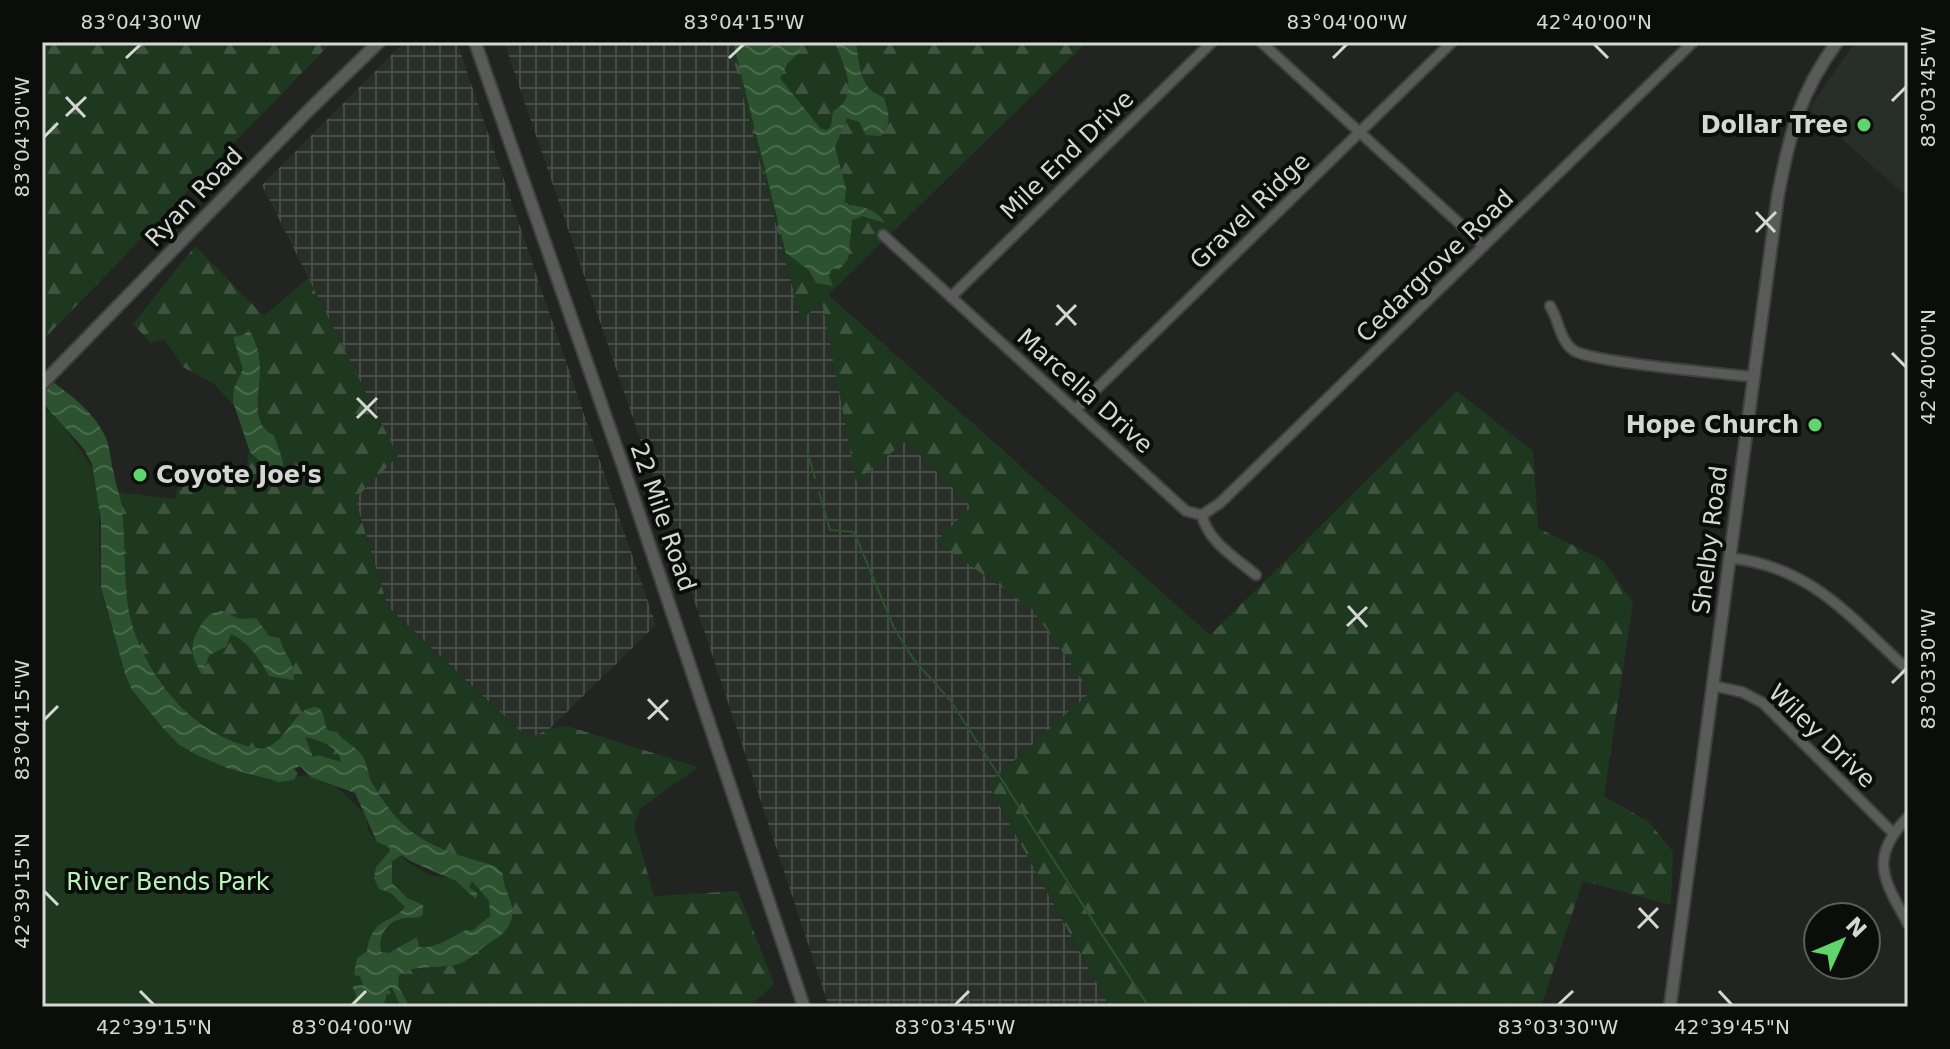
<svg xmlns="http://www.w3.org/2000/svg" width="1950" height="1049" font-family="'DejaVu Sans',sans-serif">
<defs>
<pattern id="industrial-grid" width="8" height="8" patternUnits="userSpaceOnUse" patternTransform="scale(2)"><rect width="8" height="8" fill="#282e28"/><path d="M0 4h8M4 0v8" fill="none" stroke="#464c46"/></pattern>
<pattern id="forest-firs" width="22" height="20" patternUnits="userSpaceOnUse" patternTransform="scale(2)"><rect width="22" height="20" fill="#1e381f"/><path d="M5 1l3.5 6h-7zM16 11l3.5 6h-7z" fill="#3e543f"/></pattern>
<pattern id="water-waves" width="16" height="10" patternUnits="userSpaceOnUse" patternTransform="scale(2)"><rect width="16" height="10" fill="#2c522f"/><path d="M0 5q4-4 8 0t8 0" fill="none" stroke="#4a6a4c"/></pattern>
</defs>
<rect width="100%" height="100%" fill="#212421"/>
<path fill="#282e28" d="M 1855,42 L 1908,42 L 1908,198 L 1809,109 Z"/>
<g fill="url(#industrial-grid)">
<path d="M 404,42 L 457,42 L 656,625 L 534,744 L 388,607 L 355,499 L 397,456 L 262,185 Z"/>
<path d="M 504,42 L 729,42 L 801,320 L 828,295 L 1017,463 L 937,541 L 1032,609 L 1091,692 L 988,784 L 1110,1007 L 829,1007 L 650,468 Z"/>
</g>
<path fill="#1e381f" d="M 42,407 L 56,415 L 92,467 L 99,507 L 100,584 L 123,668 L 134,693 L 165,729 L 211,761 L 272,781 L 308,775 L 336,786 L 366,815 L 368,830 L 380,844 L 394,844 L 406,861 L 430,875 L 487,883 L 496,893 L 503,1007 L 42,1007 Z"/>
<g fill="url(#forest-firs)">
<path d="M 42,42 L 332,42 L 42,341 Z"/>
<path d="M 729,42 L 1087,42 L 828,295 L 1210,635 L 1457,391 L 1533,451 L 1538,528 L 1603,560 L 1633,602 L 1604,796 L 1649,822 L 1673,852 L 1671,905 L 1583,881 L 1541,1007 L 1110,1007 L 988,784 L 1091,692 L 1032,609 L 936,541 L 971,507 L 906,441 L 856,481 L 822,302 L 801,320 Z"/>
<path d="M 195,246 L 264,316 L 308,278 L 398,456 L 355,499 L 388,607 L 528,739 L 551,728 L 567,726 L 698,767 L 641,808 L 634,826 L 654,896 L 738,891 L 774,984 L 749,1007 L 371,1007 L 386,965 L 481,930 L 497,909 L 487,883 L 394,844 L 341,774 L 220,749 L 151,697 L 116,605 L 107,491 L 176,499 L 179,472 L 245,480 L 252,426 L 214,384 L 183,367 L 164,339 L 151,343 L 133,324 Z"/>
</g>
<g fill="url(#water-waves)" fill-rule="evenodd">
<path d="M 733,42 L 798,42 L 800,52 L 788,63 L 780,78 L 821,129 L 827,130 L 831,126 L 833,111 C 862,95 843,66 835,42 L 856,42 C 858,56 859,75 868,87 C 872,93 879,94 884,98 C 889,113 892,124 881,136 L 866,135 L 859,122 L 847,118 L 835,147 L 846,189 L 844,205 C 859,204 878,210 885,223 L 862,216 L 852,220 L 848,259 L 839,270 L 834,268 L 828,273 L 833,286 L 816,283 L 809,270 L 786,253 Z"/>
<path d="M 249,330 C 256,341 259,353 260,366 C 261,387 248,425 274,435 L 283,462 L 281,478 L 273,483 L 267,477 L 267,468 L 250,452 L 233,402 L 234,388 L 243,369 L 233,337 L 243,335 Z"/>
<path d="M 42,374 C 65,391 94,410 106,438 C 110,449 111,462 114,474 C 116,486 121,497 122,509 C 125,539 124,570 127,600 C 132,640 154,679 181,707 C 200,726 228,743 255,748 C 284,754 291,706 317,707 L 322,711 L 327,730 L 337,732 C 344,743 357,746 363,757 C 368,764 367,774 371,781 C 405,841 434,848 495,866 L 503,874 C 502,890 517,903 511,921 C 505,935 496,938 485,946 C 474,954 468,962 454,965 C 435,969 416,964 399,975 L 398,986 L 410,1007 L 401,1007 L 392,988 L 389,988 L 383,1007 L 355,1007 L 356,994 L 352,986 L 363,985 L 360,976 L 354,975 L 357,958 L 367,951 C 372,917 391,924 405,907 L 391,893 L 379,889 L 374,878 L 376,867 L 390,851 L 389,847 L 377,842 L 355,793 L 311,777 L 300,766 L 294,769 L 298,773 L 294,780 L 279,782 L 227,768 L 199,756 L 178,744 L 163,728 L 132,690 L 125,674 L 101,587 L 101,521 L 92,464 L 84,449 L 42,402 ZM 305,737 C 318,739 340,747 341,762 L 318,755 L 313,757 ZM 402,855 L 410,861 L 456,881 L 476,899 L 478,894 L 469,887 L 472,881 L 489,901 L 490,916 L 472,931 L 466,930 C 451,937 436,949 419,947 L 417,937 L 389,953 L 381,952 C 378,935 386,922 404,918 C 412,916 416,920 423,915 L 423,905 L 407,898 L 392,883 L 392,861 Z"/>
<path d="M 222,611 L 240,619 L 256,618 L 269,636 L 280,638 C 283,656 294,656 294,680 L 269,676 C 260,660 248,641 231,634 L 226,647 L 209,655 L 202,675 C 190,654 189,644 201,625 C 207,616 211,612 222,611 Z"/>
</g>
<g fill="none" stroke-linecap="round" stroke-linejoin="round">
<g stroke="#2c522f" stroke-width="2">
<path d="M 807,450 L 815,478"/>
<path d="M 819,492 L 830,530 L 854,532 L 894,628 L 914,660 L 950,700 L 1149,1007"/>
</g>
<defs>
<g id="minor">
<path d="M 1261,42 L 1484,246"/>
<path d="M 883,235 L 1186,511 L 1202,515"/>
<path d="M 951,297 L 1212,42"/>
<path d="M 1550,306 C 1559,320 1559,339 1573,350 C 1591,363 1723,373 1754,377"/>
<path d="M 1076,409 L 1452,42"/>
<path d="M 1202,515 L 1220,503 L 1693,42"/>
<path d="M 1202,515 C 1207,541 1237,559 1256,575"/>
<path d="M 1731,558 C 1812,567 1851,618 1908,670"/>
<path d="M 1714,686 L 1742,692 L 1763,703 L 1893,833"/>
<path d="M 1908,817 C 1867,859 1885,881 1908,924"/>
</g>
<g id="tertiary">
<path d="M 475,42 L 625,472 L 804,1007"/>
<path d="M 42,384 L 310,109 L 379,42"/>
<path d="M 1670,1007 L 1778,195 C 1790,133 1799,94 1837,42"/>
</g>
</defs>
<use href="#minor" stroke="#3e413e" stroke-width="13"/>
<use href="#tertiary" stroke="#3e413e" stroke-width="15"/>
<use href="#minor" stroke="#595a59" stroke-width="9"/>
<use href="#tertiary" stroke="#595a59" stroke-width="11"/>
</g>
<path fill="none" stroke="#d5d7d5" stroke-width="3" d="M 1594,44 L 1608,58M 126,58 L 141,44M 729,58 L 744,44M 1333,58 L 1347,44M 66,97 L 85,117M 1892,101 L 1906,87M 66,116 L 86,97M 44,137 L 58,123M 1756,212 L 1775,232M 1756,232 L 1776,212M 1057,305 L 1076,325M 1056,325 L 1076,305M 1892,353 L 1906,367M 357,398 L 377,418M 357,418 L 377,398M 1348,606 L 1367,627M 1347,626 L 1367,607M 1892,683 L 1906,669M 648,699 L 668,720M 648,719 L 668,700M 44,720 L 58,706M 44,891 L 58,905M 1639,908 L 1658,928M 1638,928 L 1658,908M 140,991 L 154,1005M 1719,991 L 1732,1005M 352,1005 L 366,991M 955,1005 L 969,991M 1558,1005 L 1573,991"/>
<g fill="#60d56b" stroke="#0b0d0b" stroke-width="3">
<circle cx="1864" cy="125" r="8"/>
<circle cx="1815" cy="425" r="8"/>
<circle cx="140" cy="475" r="8"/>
</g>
<g text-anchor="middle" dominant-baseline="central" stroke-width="8" stroke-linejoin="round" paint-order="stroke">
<g font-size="24" font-weight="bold" fill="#d5d7d5" stroke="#0b0d0b" text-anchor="end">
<text x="1848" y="125">Dollar Tree</text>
<text x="1799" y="425">Hope Church</text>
<text x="156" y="475" text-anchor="start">Coyote Joe's</text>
</g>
<g font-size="24" fill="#d5d7d5" stroke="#0b0d0b">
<text transform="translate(1067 155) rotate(-44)">Mile End Drive</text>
<text transform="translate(194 197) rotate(-46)">Ryan Road</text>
<text transform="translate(1250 211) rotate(-44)">Gravel Ridge</text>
<text transform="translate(1435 266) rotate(-44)">Cedargrove Road</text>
<text transform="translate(1085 391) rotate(42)">Marcella Drive</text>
<text transform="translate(663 517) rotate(71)">22 Mile Road</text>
<text transform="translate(1710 540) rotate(-83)">Shelby Road</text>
<text transform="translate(1822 736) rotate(44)">Wiley Drive</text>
</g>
<g font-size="24" fill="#b7f6b9" stroke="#0b0d0b">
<text x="168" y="882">River Bends Park</text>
</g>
</g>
<rect width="1950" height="1049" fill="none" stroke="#0b0d0b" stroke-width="88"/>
<g transform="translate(1842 941) rotate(46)"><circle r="38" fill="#0b0d0b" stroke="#5c5e5c" stroke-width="2"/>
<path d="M0-6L14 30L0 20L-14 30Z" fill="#60d56b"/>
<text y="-12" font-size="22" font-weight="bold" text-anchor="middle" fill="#d5d7d5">N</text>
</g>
<rect x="44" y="44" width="1862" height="961" fill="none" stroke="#d5d7d5" stroke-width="3"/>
<g font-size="20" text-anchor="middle" fill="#d5d7d5">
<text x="141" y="29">83°04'30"W</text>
<text x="744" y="29">83°04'15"W</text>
<text x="1347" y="29">83°04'00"W</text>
<text x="1594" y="29">42°40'00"N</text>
<text transform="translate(1928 87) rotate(-90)" y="7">83°03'45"W</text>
<text transform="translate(22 137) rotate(-90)" y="7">83°04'30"W</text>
<text transform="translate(1928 367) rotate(-90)" y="7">42°40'00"N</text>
<text transform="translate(1928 669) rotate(-90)" y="7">83°03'30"W</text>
<text transform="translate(22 720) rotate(-90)" y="7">83°04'15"W</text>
<text transform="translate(22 891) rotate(-90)" y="7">42°39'15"N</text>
<text x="154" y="1034">42°39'15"N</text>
<text x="352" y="1034">83°04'00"W</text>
<text x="955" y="1034">83°03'45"W</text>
<text x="1558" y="1034">83°03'30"W</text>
<text x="1732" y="1034">42°39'45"N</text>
</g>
</svg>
